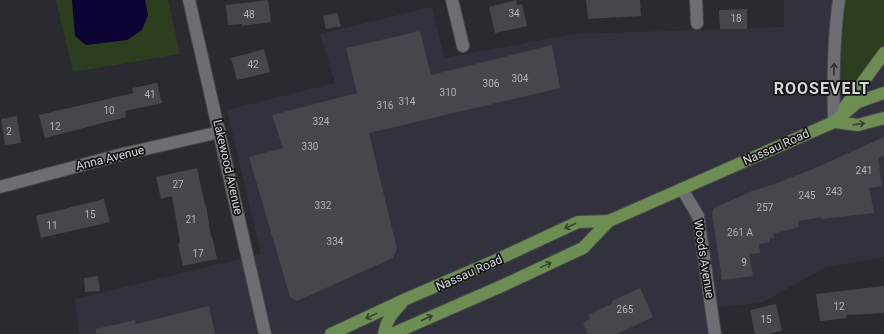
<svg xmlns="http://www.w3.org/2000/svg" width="884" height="334" font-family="Roboto,sans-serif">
<rect width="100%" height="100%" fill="#2a2b30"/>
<path fill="#31323d" d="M 784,0 L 884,0 L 884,257 L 826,267 L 761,303 L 709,308 L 713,334 L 79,334 L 75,299 L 261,254 L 227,110 L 335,83 L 320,34 L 432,7 L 444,58 L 575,34 L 784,27 Z"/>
<g fill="#2d3e1e">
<path d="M 56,0 L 168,0 L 180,54 L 73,72 Z"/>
<path d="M 842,0 L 884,0 L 884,43 L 852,87 L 840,82 Z"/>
</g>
<path fill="#0d0335" d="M 72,0 L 145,0 L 148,15 L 142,30 L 127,40 L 86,45 L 75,36 Z"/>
<g fill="#46474c">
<path d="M 268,0 L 271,22 L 242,26 L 242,24 L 228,25 L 226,5 Z"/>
<path d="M 516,0 L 517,5 L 522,4 L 527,26 L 495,33 L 489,7 Z"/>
<path d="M 586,0 L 640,0 L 641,16 L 588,19 Z"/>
<path d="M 747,9 L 747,29 L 720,29 L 719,10 Z"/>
<path d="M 337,13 L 341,26 L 326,29 L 323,16 Z"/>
<path d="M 420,31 L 431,75 L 552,45 L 560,88 L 369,133 L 397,249 L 393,258 L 297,301 L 290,297 L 249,157 L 283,148 L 272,115 L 357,93 L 346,48 Z"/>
<path d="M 264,49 L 270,72 L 237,80 L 231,58 Z"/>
<path d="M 157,83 L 162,103 L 125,111 L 126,117 L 45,138 L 39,115 L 133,93 L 132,88 Z"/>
<path d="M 17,116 L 21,143 L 5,145 L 1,119 Z"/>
<path d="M 884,137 L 884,155 L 878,158 L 882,186 L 869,188 L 874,213 L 822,219 L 822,217 L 798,221 L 799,227 L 773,234 L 774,238 L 770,238 L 770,242 L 759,244 L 760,253 L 749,254 L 753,276 L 722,280 L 712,213 L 714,208 L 752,191 L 772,185 L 815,168 Z"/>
<path d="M 197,168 L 205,205 L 206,205 L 211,237 L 212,236 L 217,259 L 183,266 L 178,244 L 180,243 L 172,196 L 161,199 L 156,177 Z"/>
<path d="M 104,199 L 110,222 L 41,238 L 36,216 Z"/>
<path d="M 98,276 L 100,291 L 85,292 L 84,278 Z"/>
<path d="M 884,286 L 884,313 L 846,315 L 847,318 L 820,321 L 816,294 Z"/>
<path d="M 640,288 L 653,317 L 617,334 L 588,334 L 583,323 L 590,319 L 588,315 L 613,303 L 612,301 Z"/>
<path d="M 776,304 L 782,331 L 768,334 L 755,334 L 750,310 Z"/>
<path d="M 209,306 L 215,334 L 96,334 L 96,329 L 135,320 L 136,324 Z"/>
</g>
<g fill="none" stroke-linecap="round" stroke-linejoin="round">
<defs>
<g id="minor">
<path d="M 189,0 L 265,334"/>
<path d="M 452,0 L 463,46"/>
<path d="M 696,0 L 697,23"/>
<path d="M 834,122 C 833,81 833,40 839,0"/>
<path d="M 0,187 L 123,154 L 220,132"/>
<path d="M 682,189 L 698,216 L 715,334"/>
</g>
<g id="major">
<path d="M 844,108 L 884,53"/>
<path d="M 834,122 L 858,125 L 884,118"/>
<path d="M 331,334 L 406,299 L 492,262 L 578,222 L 609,221 L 834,122 L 858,102 L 884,93"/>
<path d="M 384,334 C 386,321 392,313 401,304"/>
<path d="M 392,334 L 504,285 L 583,248 L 609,221"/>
</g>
</defs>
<use href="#minor" stroke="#46464a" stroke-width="14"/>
<use href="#major" stroke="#46464a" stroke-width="14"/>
<use href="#minor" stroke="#6d6e73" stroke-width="12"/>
<use href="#major" stroke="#6e8d53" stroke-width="12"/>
</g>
<defs><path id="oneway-shaft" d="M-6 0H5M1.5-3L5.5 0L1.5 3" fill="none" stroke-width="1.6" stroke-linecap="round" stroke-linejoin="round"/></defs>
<use stroke="#2e2f32" href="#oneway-shaft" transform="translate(834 69) rotate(-88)"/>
<g stroke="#37442e">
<use href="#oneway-shaft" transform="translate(859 124) rotate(-7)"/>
<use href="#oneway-shaft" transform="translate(570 226) rotate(155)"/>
<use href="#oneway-shaft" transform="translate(546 265) rotate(-25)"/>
<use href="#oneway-shaft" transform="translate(371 316) rotate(155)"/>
<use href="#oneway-shaft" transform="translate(427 318) rotate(-24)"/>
</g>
<g text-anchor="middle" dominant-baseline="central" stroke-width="3.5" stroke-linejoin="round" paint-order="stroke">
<g font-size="10" fill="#b2b3b6">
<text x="514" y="13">34</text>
<text x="249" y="14">48</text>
<text x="736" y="18">18</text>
<text x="253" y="64">42</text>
<text x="520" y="78">304</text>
<text x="491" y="83">306</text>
<text x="448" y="92">310</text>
<text x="150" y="94">41</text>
<text x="407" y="101">314</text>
<text x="385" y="105">316</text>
<text x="109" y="110">10</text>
<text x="321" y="121">324</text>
<text x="55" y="126">12</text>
<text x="9" y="131">2</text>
<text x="310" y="146">330</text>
<text x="864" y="170">241</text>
<text x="178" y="184">27</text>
<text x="834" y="191">243</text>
<text x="807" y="195">245</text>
<text x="323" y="205">332</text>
<text x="765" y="207">257</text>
<text x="90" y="214">15</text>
<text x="191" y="219">21</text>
<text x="52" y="225">11</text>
<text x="740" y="232">261 A</text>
<text x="335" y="241">334</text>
<text x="198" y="253">17</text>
<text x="744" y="262">9</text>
<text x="839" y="306">12</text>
<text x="625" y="309">265</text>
<text x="766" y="319">15</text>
</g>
<g font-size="12" fill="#d6d7da" stroke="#131416">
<text transform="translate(776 147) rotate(-24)">Nassau Road</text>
<text transform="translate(110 158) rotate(-14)">Anna Avenue</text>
<text transform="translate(228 167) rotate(77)">Lakewood Avenue</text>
<text transform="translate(704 259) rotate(81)">Woods Avenue</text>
<text transform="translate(469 273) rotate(-24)">Nassau Road</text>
</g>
<g font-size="16" font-weight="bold" letter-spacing="1" fill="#d6d7da" stroke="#131416">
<text x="822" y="88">ROOSEVELT</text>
</g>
</g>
</svg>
